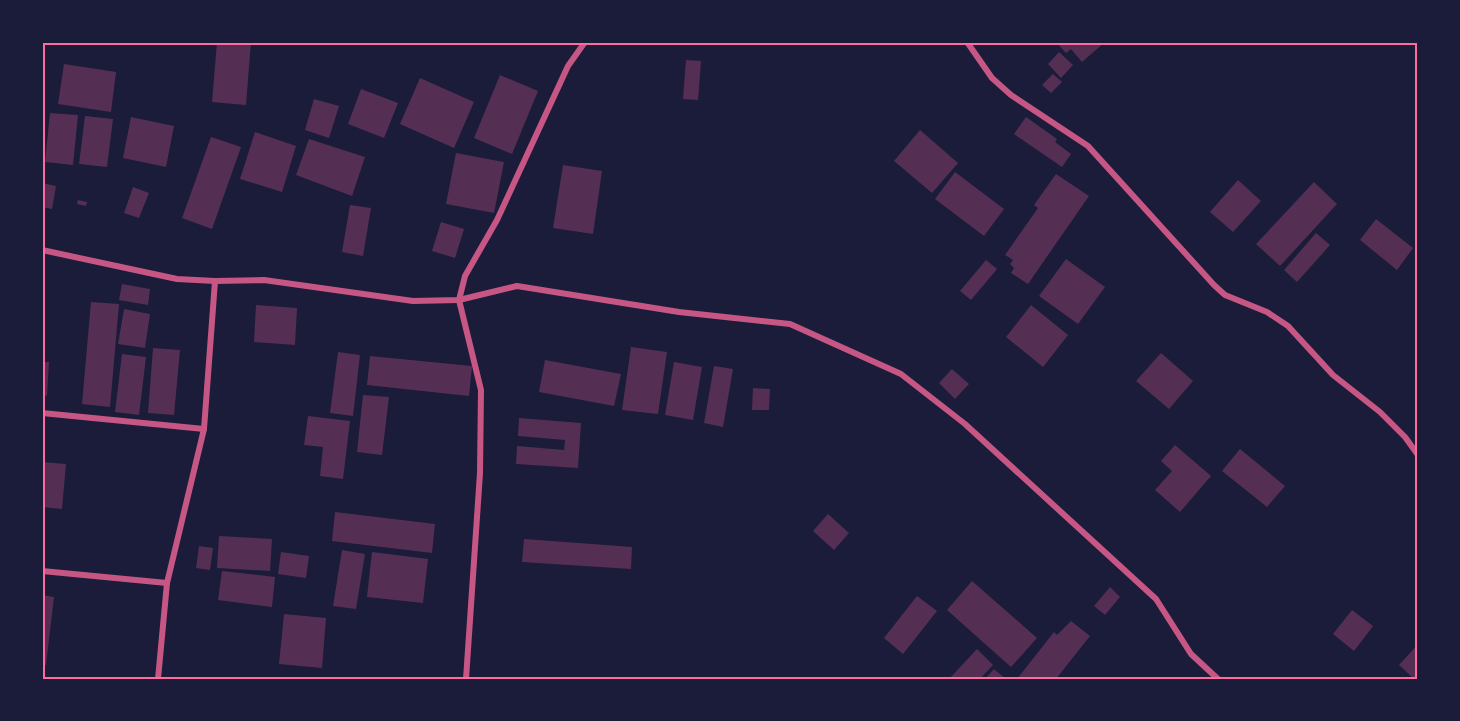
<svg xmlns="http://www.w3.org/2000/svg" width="1460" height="721" font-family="Karla,sans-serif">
<rect width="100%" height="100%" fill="#1b1b3a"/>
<g fill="#542f53">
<path d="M 217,42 L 251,42 L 246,105 L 212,102 Z"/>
<path d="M 1056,42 L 1105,42 L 1082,62 L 1071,49 L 1066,53 Z"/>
<path d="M 1059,52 L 1073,65 L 1061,78 L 1048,64 Z"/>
<path d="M 686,60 L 701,61 L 698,100 L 683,99 Z"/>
<path d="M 64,64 L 116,72 L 111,112 L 58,104 Z"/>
<path d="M 1053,74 L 1062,82 L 1051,93 L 1042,85 Z"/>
<path d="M 500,75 L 538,91 L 512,154 L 474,138 Z"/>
<path d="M 420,78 L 474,102 L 454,148 L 400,124 Z"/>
<path d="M 361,89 L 398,103 L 384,138 L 348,124 Z"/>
<path d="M 314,99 L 339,106 L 329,138 L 305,130 Z"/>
<path d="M 50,113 L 78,115 L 73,165 L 45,162 Z"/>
<path d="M 85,116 L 113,119 L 107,167 L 79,164 Z"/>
<path d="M 131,117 L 174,126 L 166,167 L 123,158 Z"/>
<path d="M 1026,117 L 1057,139 L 1055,142 L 1071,154 L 1062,167 L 1014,134 Z"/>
<path d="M 920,130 L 958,163 L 932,193 L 894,161 Z"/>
<path d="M 255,132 L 296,146 L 282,192 L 240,179 Z"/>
<path d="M 211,137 L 241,147 L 212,229 L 182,218 Z"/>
<path d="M 309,139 L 365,157 L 352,196 L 296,175 Z"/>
<path d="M 456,153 L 504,162 L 494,213 L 446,204 Z"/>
<path d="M 563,165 L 602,171 L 593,234 L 553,228 Z"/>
<path d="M 955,172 L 1004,209 L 984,236 L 935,199 Z"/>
<path d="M 1056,174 L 1089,196 L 1028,284 L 1011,273 L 1014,268 L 1010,264 L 1013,260 L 1005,255 L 1038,208 L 1034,205 Z"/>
<path d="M 1238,180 L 1261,201 L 1233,232 L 1210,212 Z"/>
<path d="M 1314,182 L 1337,204 L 1280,266 L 1256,244 Z"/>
<path d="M 42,183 L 56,186 L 52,209 L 42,207 Z"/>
<path d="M 133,187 L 149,193 L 139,218 L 124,213 Z"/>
<path d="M 78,200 L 87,202 L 86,206 L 77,204 Z"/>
<path d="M 350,205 L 371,208 L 363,256 L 342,252 Z"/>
<path d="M 1376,219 L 1413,248 L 1397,270 L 1360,240 Z"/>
<path d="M 441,222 L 464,229 L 455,258 L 432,251 Z"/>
<path d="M 1316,233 L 1330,245 L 1297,282 L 1284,270 Z"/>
<path d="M 1066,259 L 1105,287 L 1078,324 L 1039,296 Z"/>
<path d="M 986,260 L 997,269 L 971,300 L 960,291 Z"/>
<path d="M 122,284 L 150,289 L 148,305 L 119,300 Z"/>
<path d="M 91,302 L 119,304 L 110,407 L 82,404 Z"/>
<path d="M 256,305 L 297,308 L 295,345 L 254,342 Z"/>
<path d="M 1031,305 L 1068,335 L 1043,367 L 1006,337 Z"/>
<path d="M 124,309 L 150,314 L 145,348 L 118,344 Z"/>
<path d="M 631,347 L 667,352 L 658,414 L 622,410 Z"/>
<path d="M 153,348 L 180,350 L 174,415 L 148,413 Z"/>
<path d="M 338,352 L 360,355 L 353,416 L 330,413 Z"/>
<path d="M 1161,353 L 1193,381 L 1169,409 L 1136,381 Z"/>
<path d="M 122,354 L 146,357 L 139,415 L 115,412 Z"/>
<path d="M 370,356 L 472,366 L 469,396 L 367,385 Z"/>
<path d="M 545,360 L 621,374 L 614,406 L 539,392 Z"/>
<path d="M 42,362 L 49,362 L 47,396 L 42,395 Z"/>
<path d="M 674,362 L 702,367 L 693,420 L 665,415 Z"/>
<path d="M 714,366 L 733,369 L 723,427 L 704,423 Z"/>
<path d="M 952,369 L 969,384 L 955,399 L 939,383 Z"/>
<path d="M 753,388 L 770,389 L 769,410 L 752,410 Z"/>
<path d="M 363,395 L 389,397 L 382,455 L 357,452 Z"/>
<path d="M 308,416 L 350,421 L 343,479 L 320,476 L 323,447 L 304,445 Z"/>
<path d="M 519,418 L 581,423 L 578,468 L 516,464 L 517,446 L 564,450 L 565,440 L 518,436 Z"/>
<path d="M 1175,445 L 1211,476 L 1180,512 L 1155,490 L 1172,471 L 1161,461 Z"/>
<path d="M 1240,449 L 1285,486 L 1267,507 L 1222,471 Z"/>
<path d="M 42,462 L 66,464 L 62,509 L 42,507 Z"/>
<path d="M 335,512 L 435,524 L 432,553 L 332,541 Z"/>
<path d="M 828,514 L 849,533 L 834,550 L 813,531 Z"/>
<path d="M 219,536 L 272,539 L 270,571 L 217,568 Z"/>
<path d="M 524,539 L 632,547 L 631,569 L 522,562 Z"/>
<path d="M 199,546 L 213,548 L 210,570 L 196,568 Z"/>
<path d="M 342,550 L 365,554 L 356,609 L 333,606 Z"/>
<path d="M 281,552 L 309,556 L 306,578 L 278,574 Z"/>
<path d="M 372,552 L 428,559 L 423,603 L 367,597 Z"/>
<path d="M 222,571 L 275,577 L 272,607 L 218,600 Z"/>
<path d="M 972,581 L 1037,638 L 1011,667 L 947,610 Z"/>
<path d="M 1110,587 L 1120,597 L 1105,615 L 1094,606 Z"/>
<path d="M 42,595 L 54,597 L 46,665 L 42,665 Z"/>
<path d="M 917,596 L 937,611 L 903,654 L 884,638 Z"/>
<path d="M 1352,610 L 1373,626 L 1354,651 L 1333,634 Z"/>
<path d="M 284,614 L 326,618 L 322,668 L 279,664 Z"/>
<path d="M 1071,621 L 1090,636 L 1056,679 L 1017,679 L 1054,632 L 1057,635 Z"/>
<path d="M 1418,644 L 1418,679 L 1414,679 L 1399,665 Z"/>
<path d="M 977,649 L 993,665 L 980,679 L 949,679 Z"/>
<path d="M 994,669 L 1006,679 L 985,679 Z"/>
</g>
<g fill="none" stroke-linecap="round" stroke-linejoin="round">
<g stroke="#c65784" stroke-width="6">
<path d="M 967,42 L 992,78 L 1011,95 L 1088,146 L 1214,285 L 1225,295 L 1267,312 L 1288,326 L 1333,375 L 1380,412 L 1405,437 L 1418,455"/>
<path d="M 42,250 L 177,279 L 215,281 L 264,280 L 413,301 L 459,300 L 517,286 L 679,312 L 790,324 L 901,374 L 965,424 L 1156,599 L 1191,654 L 1218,679"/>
<path d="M 42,413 L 204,429"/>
<path d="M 42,571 L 167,583"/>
<path d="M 158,679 L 167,583 L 204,429 L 215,281"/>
<path d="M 466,679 L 480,473 L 481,390 L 459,300 L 465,276 L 497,220 L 568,66 L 585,42"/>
</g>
</g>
<rect width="1460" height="721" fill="none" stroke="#1b1b3a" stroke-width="87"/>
<rect x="44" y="44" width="1372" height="634" fill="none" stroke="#ff6b9d" stroke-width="2"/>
</svg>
